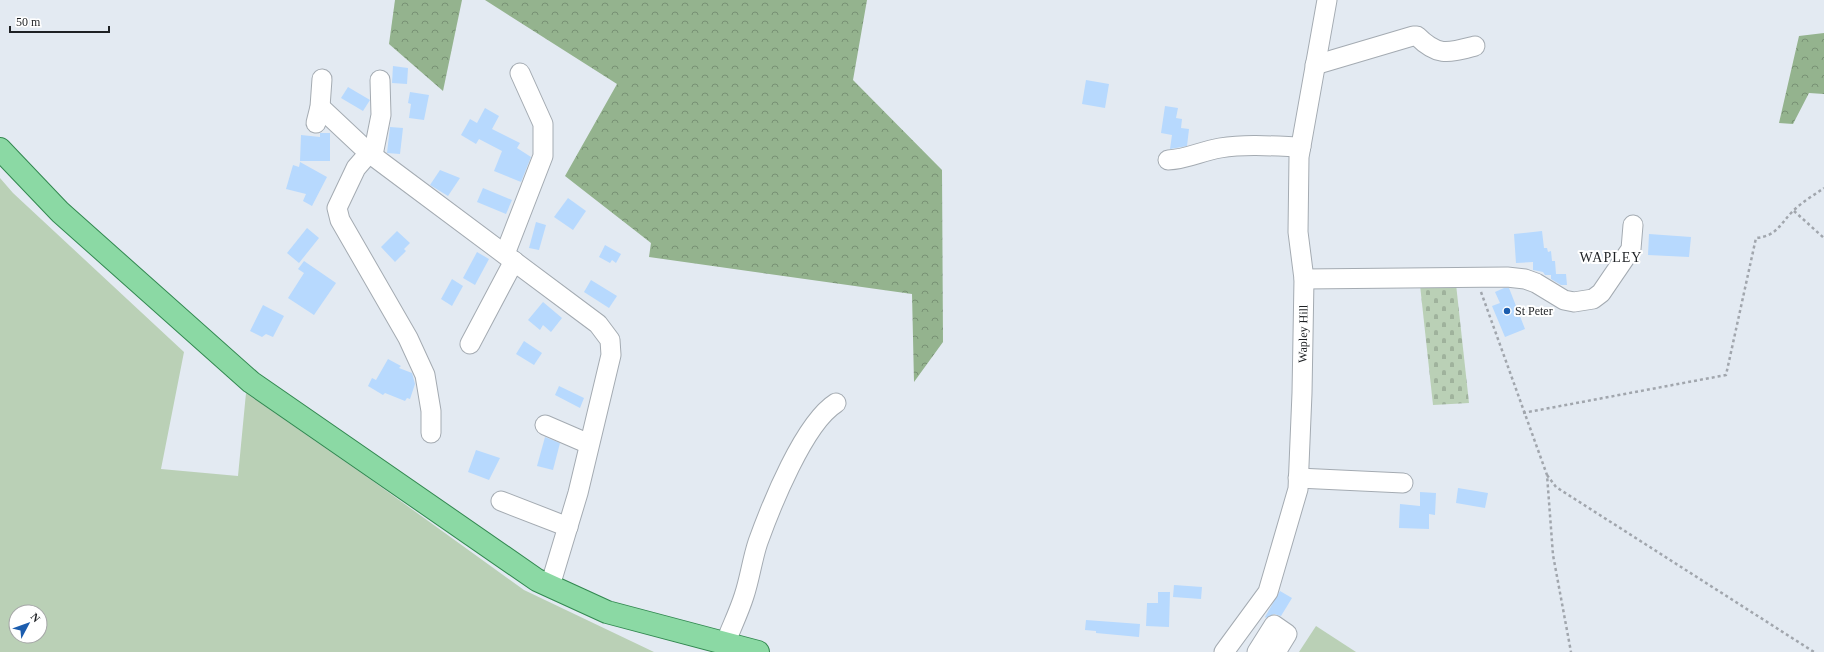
<svg xmlns="http://www.w3.org/2000/svg" width="1824" height="652" font-family="Georgia,serif">
<defs>
<pattern id="forest-crowns" width="20" height="18" patternUnits="userSpaceOnUse"><rect width="20" height="18" fill="#94b38e"/><path d="M2 6a3 3 0 1 1 6 0M12 15a3 3 0 1 1 6 0" fill="none" stroke="#789174"/></pattern>
<pattern id="cemetery-stones" width="16" height="16" patternUnits="userSpaceOnUse"><rect width="16" height="16" fill="#bad0b6"/><path d="M2 7V4a2 2 0 0 1 4 0v3zM10 15v-3a2 2 0 0 1 4 0v3z" fill="#9fb29c"/></pattern>
</defs>
<rect width="100%" height="100%" fill="#e3eaf2"/>
<g fill="#bad0b6" fill-rule="evenodd">
<path d="M 0,178 L 13,193 L 184,352 L 161,469 L 238,476 L 246,393 L 370,479 L 524,590 L 654,652 L 0,652 ZM 16,612 L 40,612 L 40,636 L 16,636 Z"/>
<path d="M 1316,626 L 1356,652 L 1299,652 Z"/>
</g>
<g fill="url(#forest-crowns)">
<path d="M 395,0 L 462,0 L 443,91 L 389,44 Z"/>
<path d="M 485,0 L 867,0 L 853,80 L 942,170 L 943,342 L 914,382 L 912,294 L 649,257 L 651,243 L 565,176 L 617,84 Z"/>
<path d="M 1824,33 L 1824,94 L 1809,93 L 1793,124 L 1779,123 L 1799,36 Z"/>
</g>
<path fill="url(#cemetery-stones)" d="M 1456,284 L 1469,403 L 1433,405 L 1420,285 Z"/>
<g fill="#b7d9fe">
<path d="M 393,66 L 408,68 L 407,84 L 392,83 Z"/>
<path d="M 1086,80 L 1109,84 L 1105,108 L 1082,104 Z"/>
<path d="M 348,87 L 370,100 L 363,111 L 341,98 Z"/>
<path d="M 410,92 L 429,95 L 424,120 L 409,118 L 411,104 L 408,103 Z"/>
<path d="M 1165,106 L 1178,108 L 1176,118 L 1182,119 L 1181,128 L 1189,129 L 1187,146 L 1170,149 L 1172,135 L 1161,133 Z"/>
<path d="M 485,108 L 499,116 L 492,129 L 520,143 L 517,148 L 531,157 L 521,182 L 494,171 L 502,151 L 479,139 L 476,144 L 461,135 L 470,119 L 477,123 Z"/>
<path d="M 390,127 L 403,128 L 400,154 L 387,153 Z"/>
<path d="M 320,133 L 330,133 L 330,161 L 300,161 L 301,135 L 320,137 Z"/>
<path d="M 300,162 L 327,177 L 312,206 L 303,201 L 306,194 L 286,189 L 293,165 L 299,167 Z"/>
<path d="M 440,170 L 460,178 L 448,196 L 430,185 Z"/>
<path d="M 483,188 L 512,200 L 506,214 L 477,202 Z"/>
<path d="M 568,198 L 586,211 L 573,230 L 554,217 Z"/>
<path d="M 536,222 L 546,225 L 539,250 L 529,248 Z"/>
<path d="M 307,228 L 319,238 L 299,263 L 287,253 Z"/>
<path d="M 397,231 L 410,243 L 404,249 L 406,251 L 395,262 L 381,247 Z"/>
<path d="M 1542,231 L 1544,248 L 1547,248 L 1548,252 L 1551,251 L 1552,261 L 1555,261 L 1556,274 L 1566,274 L 1567,285 L 1561,285 L 1551,279 L 1551,275 L 1545,275 L 1543,272 L 1533,270 L 1533,262 L 1516,263 L 1514,234 Z"/>
<path d="M 1649,234 L 1691,237 L 1689,257 L 1648,255 Z"/>
<path d="M 605,245 L 621,254 L 616,263 L 612,260 L 610,263 L 599,257 Z"/>
<path d="M 477,252 L 489,259 L 475,285 L 463,278 Z"/>
<path d="M 304,261 L 336,283 L 314,315 L 288,298 L 304,273 L 298,269 Z"/>
<path d="M 452,279 L 463,286 L 452,306 L 441,299 Z"/>
<path d="M 591,280 L 617,296 L 609,308 L 584,292 Z"/>
<path d="M 1504,288 L 1509,288 L 1525,329 L 1505,337 L 1492,306 L 1500,303 L 1495,292 Z"/>
<path d="M 543,302 L 562,318 L 551,332 L 543,325 L 540,330 L 528,320 Z"/>
<path d="M 263,305 L 284,316 L 273,337 L 266,334 L 262,337 L 250,331 Z"/>
<path d="M 524,341 L 542,353 L 534,365 L 516,354 Z"/>
<path d="M 388,359 L 401,366 L 399,368 L 412,373 L 415,384 L 410,399 L 407,398 L 405,401 L 385,393 L 383,395 L 368,386 L 372,378 L 376,380 Z"/>
<path d="M 559,386 L 584,398 L 580,408 L 555,395 Z"/>
<path d="M 545,437 L 560,443 L 553,470 L 537,466 Z"/>
<path d="M 476,450 L 500,458 L 489,480 L 468,472 Z"/>
<path d="M 1458,488 L 1488,493 L 1485,508 L 1456,503 Z"/>
<path d="M 1420,492 L 1436,493 L 1435,515 L 1429,514 L 1429,529 L 1399,528 L 1400,504 L 1420,506 Z"/>
<path d="M 1174,585 L 1202,587 L 1201,599 L 1173,597 Z"/>
<path d="M 1280,591 L 1292,598 L 1281,616 L 1274,614 L 1266,618 L 1265,617 Z"/>
<path d="M 1158,592 L 1170,592 L 1169,627 L 1146,626 L 1147,603 L 1158,603 Z"/>
<path d="M 1086,620 L 1140,624 L 1139,637 L 1096,633 L 1096,631 L 1085,630 Z"/>
</g>
<g fill="none" stroke-linecap="round" stroke-linejoin="round">
<defs>
<g id="minor">
<path d="M 1315,65 L 1413,36 L 1417,36 C 1438,57 1448,53 1475,46"/>
<path d="M 320,107 L 369,153 L 598,324 L 610,340 L 611,355 L 578,493 L 550,586"/>
<path d="M 316,123 L 320,107 L 322,79"/>
<path d="M 369,153 L 356,168 L 337,208 L 340,220 L 408,338 L 425,375 L 431,411 L 431,433"/>
<path d="M 373,155 L 381,115 L 380,80"/>
<path d="M 1168,160 C 1188,159 1201,151 1220,148 C 1247,144 1273,146 1301,147"/>
<path d="M 505,254 L 543,156 L 543,124 L 520,73"/>
<path d="M 1304,279 L 1507,277 L 1525,279 L 1536,283 L 1564,300 L 1574,302 L 1593,299 L 1601,293 L 1631,249 L 1633,225"/>
<path d="M 470,344 L 514,261"/>
<path d="M 545,425 L 589,444"/>
<path d="M 1298,478 L 1403,483"/>
<path d="M 501,501 L 568,527"/>
<path d="M 725,644 C 731,628 739,612 744,596 C 750,578 752,560 758,542 C 771,506 804,423 836,403"/>
<path id="s1" d="M 1224,652 L 1268,592 L 1298,489 L 1302,393 L 1304,279 L 1298,232 L 1299,157 L 1327,0"/>
<path d="M 1257,652 L 1274,625 L 1287,634 L 1276,652"/>
</g>
<path id="major" d="M 0,149 L 60,212 L 251,382 L 537,580 L 607,612 L 758,652"/>
</defs>
<use href="#minor" stroke="#a4abb2" stroke-width="21"/>
<use href="#major" stroke="#328850" stroke-width="24"/>
<g stroke="#a1a6ad" stroke-width="2.5" stroke-dasharray="3 3" stroke-linecap="butt">
<path d="M 1794,211 L 1824,238"/>
<path d="M 1481,292 L 1547,475 L 1553,555 L 1571,652"/>
<path d="M 1523,413 L 1726,375 L 1756,238 C 1777,236 1780,224 1793,211 C 1802,202 1814,195 1824,188"/>
<path d="M 1547,475 L 1556,487 L 1814,652"/>
</g>
<use href="#minor" stroke="#fff" stroke-width="19"/>
<use href="#major" stroke="#8bd9a4" stroke-width="22"/>
</g>
<circle fill="#1c5dae" stroke="#fff" stroke-width="1.5" cx="1507" cy="311" r="4"/>
<g text-anchor="middle" dominant-baseline="central" stroke-width="4" stroke-linejoin="round" paint-order="stroke">
<g font-size="12" fill="#1e2124" stroke="#fff" text-anchor="start">
<text x="1515" y="311">St Peter</text>
</g>
<g font-size="12" fill="#1e2124" stroke="#fff">
<text stroke="none"><textPath href="#s1" startOffset="337">Wapley Hill</textPath></text>
</g>
<g font-size="14" letter-spacing="1" fill="#1e2124" stroke="#fff">
<text x="1611" y="257">WAPLEY</text>
</g>
</g>
<g transform="translate(28 624) rotate(49)"><circle r="19" fill="#ffffff" stroke="#a5a6a7"/>
<path d="M0-3L7 15L0 10L-7 15Z" fill="#1c5dae"/>
<text y="-6" font-size="11" font-weight="bold" text-anchor="middle" fill="#1e2124">N</text>
</g>
<path d="M10 26v6h99v-6" fill="none" stroke="#1e2124" stroke-width="2"/>
<text x="16" y="26" font-size="12" fill="#1e2124" stroke="#ffffff" stroke-width="3" paint-order="stroke">50 m</text>
</svg>
